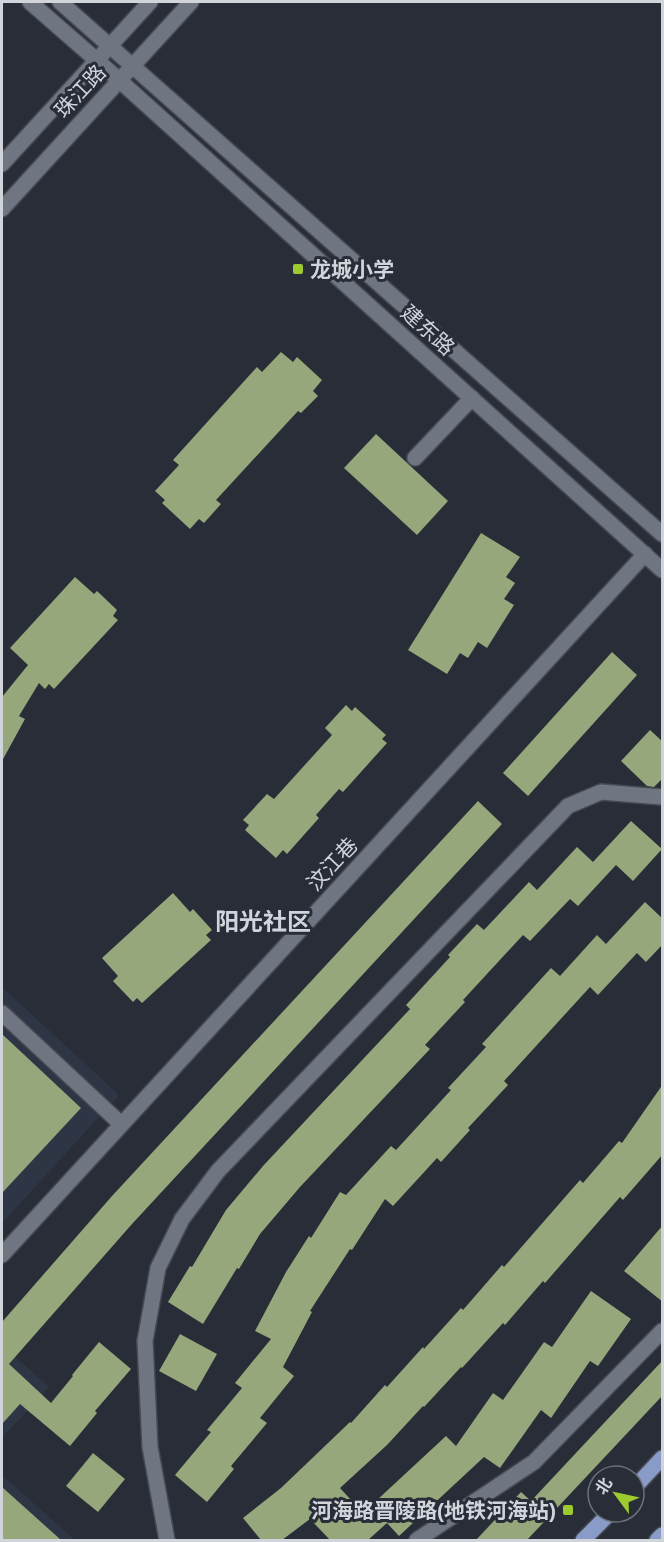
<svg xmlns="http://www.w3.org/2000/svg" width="664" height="1542" font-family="Arial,'Noto Sans SC',sans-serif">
<rect width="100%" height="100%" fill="#282d37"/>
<g fill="#2e3545">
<path d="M 2,987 L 119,1095 L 2,1223 Z"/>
<path d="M 2,1345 L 49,1387 L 2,1438 Z"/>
<path d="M 2,1457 L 3,1476 L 75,1540 L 2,1540 Z"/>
</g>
<g fill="#96a77b">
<path d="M 281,352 L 293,362 L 297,357 L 322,380 L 313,391 L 318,396 L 301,413 L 298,411 L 216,500 L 221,504 L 204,523 L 199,519 L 190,529 L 162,503 L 165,500 L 155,491 L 179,465 L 173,460 L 257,367 L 262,372 Z"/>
<path d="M 376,434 L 448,501 L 417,535 L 344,468 Z"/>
<path d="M 481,533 L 520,557 L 506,577 L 515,583 L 504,599 L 514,605 L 487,648 L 478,642 L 468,658 L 460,653 L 447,674 L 408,650 Z"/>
<path d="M 75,577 L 94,594 L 97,591 L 117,610 L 113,616 L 118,620 L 54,689 L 49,684 L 45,689 L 39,683 L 19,716 L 25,719 L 2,761 L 2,697 L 28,665 L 10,648 Z"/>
<path d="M 612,652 L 637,675 L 528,796 L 503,773 Z"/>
<path d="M 346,705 L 352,711 L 355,707 L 386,735 L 382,739 L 387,743 L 343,792 L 339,789 L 316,815 L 319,818 L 287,854 L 283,850 L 276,858 L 245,830 L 249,825 L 243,820 L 267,794 L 274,799 L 332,735 L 325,728 Z"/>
<path d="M 650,730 L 663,742 L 663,778 L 654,787 L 647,786 L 621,761 Z"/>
<path d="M 478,801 L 502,824 L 132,1224 L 9,1364 L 51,1403 L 73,1376 L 72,1375 L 99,1342 L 131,1369 L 95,1411 L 97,1413 L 70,1446 L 20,1404 L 2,1424 L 2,1322 L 112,1196 Z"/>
<path d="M 631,821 L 662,849 L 633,881 L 616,865 L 578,906 L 570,899 L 530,941 L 523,935 L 463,1000 L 465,1002 L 425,1045 L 430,1049 L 300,1187 L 260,1234 L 239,1269 L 237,1268 L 203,1324 L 168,1302 L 190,1266 L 192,1267 L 226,1210 L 263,1166 L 410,1009 L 406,1005 L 450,957 L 448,955 L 477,924 L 484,930 L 529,882 L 537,890 L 577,847 L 593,862 Z"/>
<path d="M 173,893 L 190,912 L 193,909 L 212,930 L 206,935 L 211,940 L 142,1003 L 137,998 L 133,1002 L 113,981 L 118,976 L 102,958 Z"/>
<path d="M 645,902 L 663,919 L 663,944 L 646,962 L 637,953 L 598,995 L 590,987 L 504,1081 L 508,1085 L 468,1128 L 470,1130 L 441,1162 L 437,1158 L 393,1206 L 385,1199 L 352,1250 L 350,1249 L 310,1311 L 312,1312 L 283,1367 L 294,1376 L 260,1418 L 267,1423 L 231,1466 L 234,1469 L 207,1502 L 175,1475 L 211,1432 L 207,1430 L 242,1388 L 235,1383 L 271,1339 L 255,1331 L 286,1272 L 309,1236 L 311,1238 L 340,1192 L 346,1195 L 391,1146 L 396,1150 L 451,1090 L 448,1088 L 486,1047 L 482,1044 L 551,968 L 560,976 L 597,935 L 606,944 Z"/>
<path d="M 2,1034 L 81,1108 L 2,1193 Z"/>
<path d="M 663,1084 L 663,1154 L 623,1200 L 620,1197 L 545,1283 L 543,1281 L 505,1325 L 503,1323 L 462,1368 L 461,1367 L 424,1407 L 423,1406 L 387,1445 L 340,1488 L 363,1513 L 446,1436 L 456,1446 L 493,1393 L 503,1400 L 544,1342 L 552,1347 L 591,1291 L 631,1319 L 598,1366 L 590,1361 L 551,1418 L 541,1410 L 500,1468 L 484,1457 L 399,1536 L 387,1523 L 368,1540 L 330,1540 L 310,1519 L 282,1540 L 261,1540 L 243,1518 L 281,1488 L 350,1422 L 351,1423 L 385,1385 L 387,1387 L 423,1347 L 424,1349 L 461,1308 L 463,1310 L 502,1265 L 504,1267 L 580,1180 L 583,1183 L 619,1141 L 622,1143 Z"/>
<path d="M 663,1225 L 663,1302 L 624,1271 Z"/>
<path d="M 180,1334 L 217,1354 L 196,1391 L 159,1371 Z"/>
<path d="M 663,1360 L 663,1395 L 527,1540 L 476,1540 L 521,1492 L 531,1501 Z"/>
<path d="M 93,1453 L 125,1479 L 98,1512 L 66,1486 Z"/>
<path d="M 2,1487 L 61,1540 L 2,1540 Z"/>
</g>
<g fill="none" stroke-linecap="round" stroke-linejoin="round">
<defs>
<g id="minor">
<path d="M 30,2 L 109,71 L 662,570"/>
<path d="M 60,2 L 662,534"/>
<path d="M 2,164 L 150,2"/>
<path d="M 2,209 L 191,2"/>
<path d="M 415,458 L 472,398"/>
<path d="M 2,1013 L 121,1124"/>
<path d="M 2,1255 L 645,554"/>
<path d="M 167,1540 L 150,1447 L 145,1341 L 158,1268 L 182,1219 L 218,1171 L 568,806 L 601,792 L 662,797"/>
<path d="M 417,1540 L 534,1462 L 662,1331"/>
</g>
<g id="major">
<path d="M 634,1488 L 662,1458"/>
<path d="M 583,1540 L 611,1512"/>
<path d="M 657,1540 L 662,1535"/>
</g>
</defs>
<use href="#minor" stroke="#474a53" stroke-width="18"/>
<use href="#major" stroke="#474a53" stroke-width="18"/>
<use href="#minor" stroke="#707681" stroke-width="15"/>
<use href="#major" stroke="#899cc7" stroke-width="15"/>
</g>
<g fill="#9dca2f" stroke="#282d37" stroke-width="2">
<rect x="292" y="263" width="12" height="12" rx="3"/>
<rect x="562" y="1504" width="12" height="12" rx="3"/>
</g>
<g text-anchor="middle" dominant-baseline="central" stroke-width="6" stroke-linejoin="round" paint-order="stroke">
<g font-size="21" fill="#d1d4db" stroke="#282d37">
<text transform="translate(80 91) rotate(-47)">珠江路</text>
<text transform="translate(428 330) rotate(42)">建东路</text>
<text transform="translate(332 864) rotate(-47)">汶江巷</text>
</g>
<g font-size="21" font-weight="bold" fill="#d1d4db" stroke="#282d37" text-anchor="start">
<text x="310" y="269">龙城小学</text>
<text x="556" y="1510" text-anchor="end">河海路晋陵路(地铁河海站)</text>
</g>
<g font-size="24" font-weight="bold" fill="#d1d4db" stroke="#282d37">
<text x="263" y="921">阳光社区</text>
</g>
</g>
<rect width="664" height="1542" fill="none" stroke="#d1d4db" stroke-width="6"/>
<g transform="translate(616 1494) rotate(303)"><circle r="28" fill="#282d37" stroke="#6c7079" stroke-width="1.5"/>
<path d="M0-4.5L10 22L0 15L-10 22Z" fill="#9dca2f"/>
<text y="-9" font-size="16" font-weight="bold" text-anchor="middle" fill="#d1d4db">北</text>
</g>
</svg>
